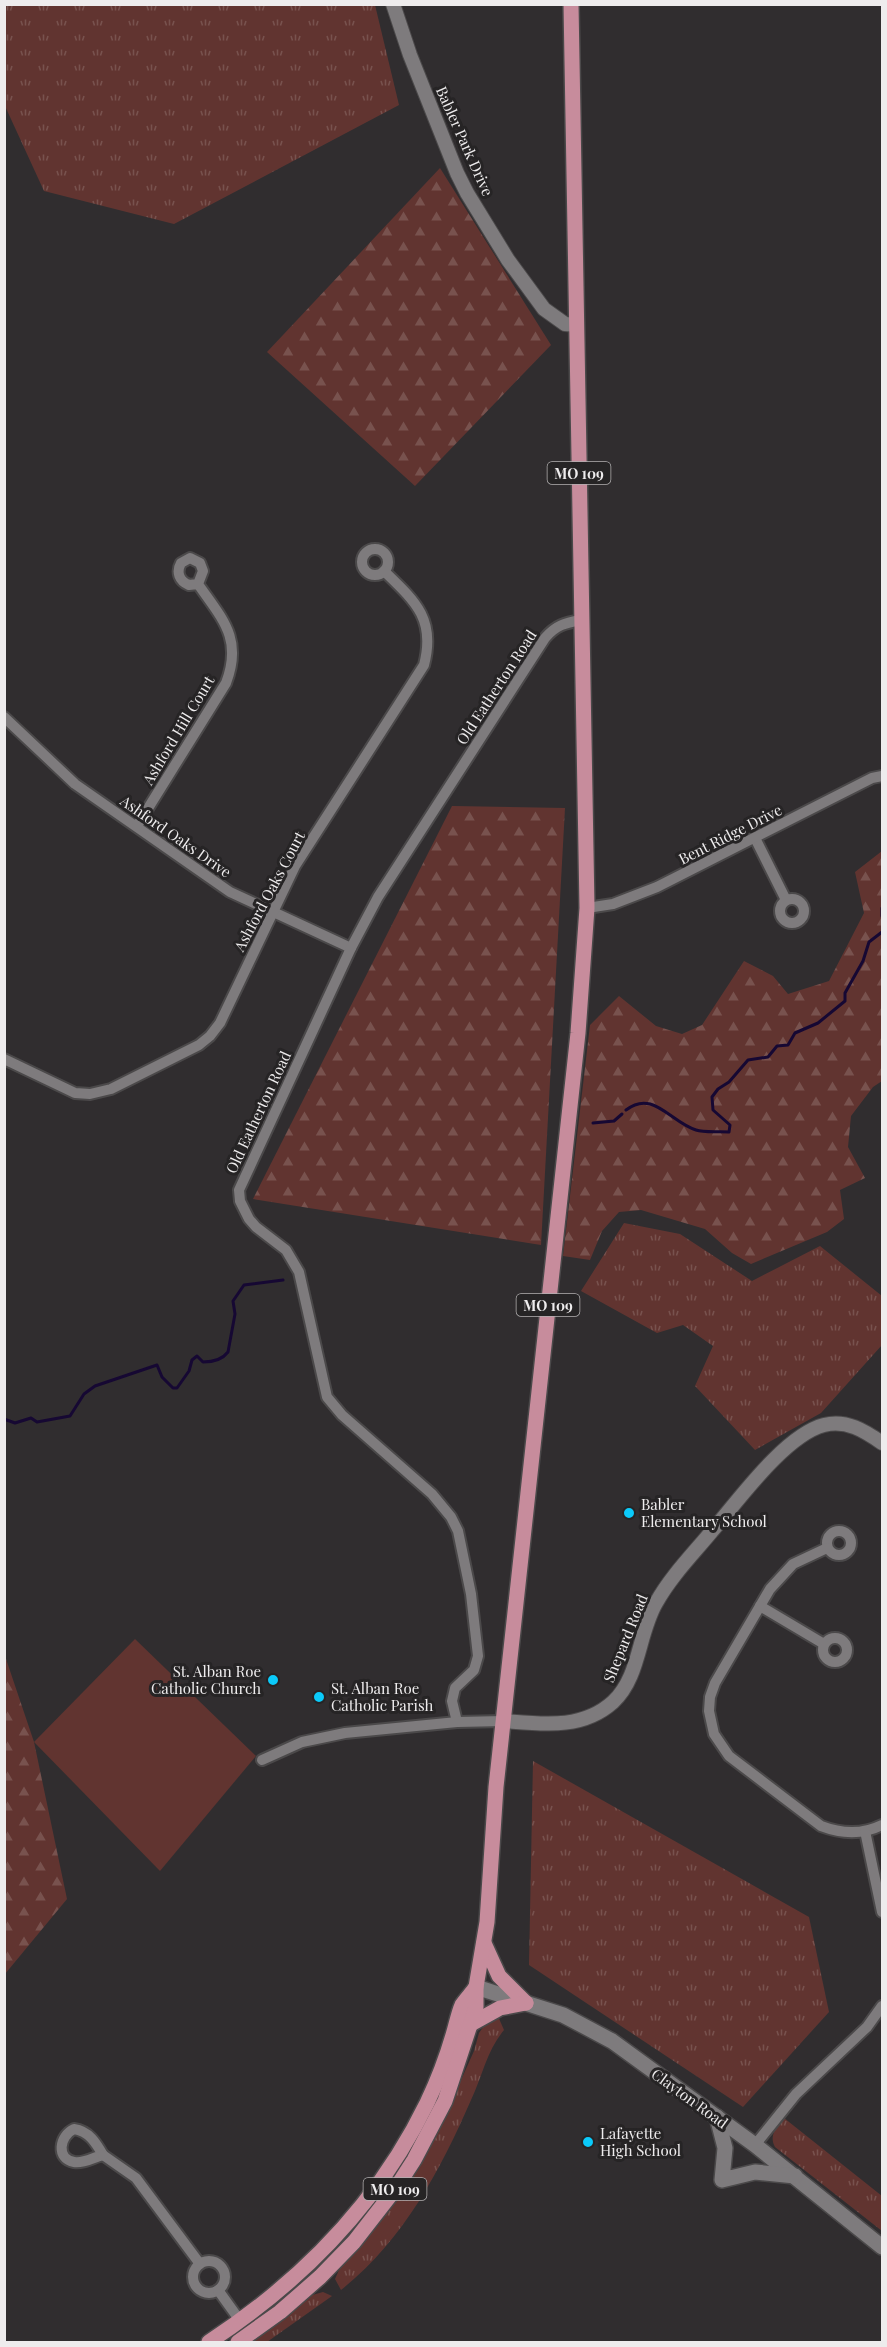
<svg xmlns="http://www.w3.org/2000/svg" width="887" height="2347" font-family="'Playfair Display',serif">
<defs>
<pattern id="grass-tufts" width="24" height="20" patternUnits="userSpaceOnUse" patternTransform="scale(1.5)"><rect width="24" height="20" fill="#613430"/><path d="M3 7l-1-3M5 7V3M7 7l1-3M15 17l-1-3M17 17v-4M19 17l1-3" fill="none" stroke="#78524e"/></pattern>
<pattern id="forest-firs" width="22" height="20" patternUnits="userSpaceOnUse" patternTransform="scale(1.5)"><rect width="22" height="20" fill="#613430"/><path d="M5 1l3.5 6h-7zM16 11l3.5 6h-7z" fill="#78524e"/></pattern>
</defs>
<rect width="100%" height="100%" fill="#302d2f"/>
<g fill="url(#grass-tufts)">
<path d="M 4,5 L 375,5 L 399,105 L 174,224 L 44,191 L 5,106 Z"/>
<path d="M 624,1223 L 680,1234 L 752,1281 L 820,1246 L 882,1296 L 882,1345 L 821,1413 L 755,1450 L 695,1386 L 713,1346 L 683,1325 L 657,1333 L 581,1291 Z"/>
<path d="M 533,1761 L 809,1917 L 829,2012 L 743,2107 L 529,1965 Z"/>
<path d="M 497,2014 L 504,2030 C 487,2050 482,2077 471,2100 C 440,2171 403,2241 341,2290 L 335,2279 L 339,2270 L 445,2116 L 474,2051 L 479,2033 L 486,2023 Z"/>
<path d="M 784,2118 L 882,2196 L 882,2231 L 775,2147 C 769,2135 776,2128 784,2118 Z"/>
<path d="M 323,2292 L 332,2296 L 267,2342 L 252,2342 L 305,2297 Z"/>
</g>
<g fill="url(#forest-firs)">
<path d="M 440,168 L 551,345 L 415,486 L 267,352 Z"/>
<path d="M 452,806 L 565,808 L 541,1245 L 253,1199 Z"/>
<path d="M 882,851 L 882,1081 L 873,1087 L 851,1116 L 848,1147 L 865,1178 L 840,1190 L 844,1219 L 827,1232 L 751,1264 L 732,1253 L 705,1229 L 641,1210 L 619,1212 L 602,1231 L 590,1260 L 563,1256 L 590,1025 L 619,996 L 656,1026 L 682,1034 L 702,1025 L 744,961 L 773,976 L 788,994 L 829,981 L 864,913 L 855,872 Z"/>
<path d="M 5,1656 L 34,1742 L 67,1899 L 5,1974 Z"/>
</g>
<path fill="#613430" d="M 135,1639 L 256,1756 L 160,1871 L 34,1742 Z"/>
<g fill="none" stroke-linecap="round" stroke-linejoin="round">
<g stroke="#160833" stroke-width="3">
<path d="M 882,908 L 882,916"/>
<path d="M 626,1110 C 653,1089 670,1122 696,1130 C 705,1133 719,1131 729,1132 L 730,1125 L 713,1110 L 712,1097 L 718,1089 L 729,1082 L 748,1060 L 768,1057 L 777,1046 L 788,1045 L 795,1033 L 818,1023 L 845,1001 L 845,993 L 863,961 L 869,942 L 882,932"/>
<path d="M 593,1123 L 614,1121 L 622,1114"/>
<path d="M 4,1419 L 15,1423 L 31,1418 L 37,1422 L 70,1416 L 84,1394 L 95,1386 L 157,1365 L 162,1377 L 173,1388 L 177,1388 L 189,1371 L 192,1360 L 197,1356 L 203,1362 C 212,1362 222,1360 228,1352 L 235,1314 L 233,1301 L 244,1285 L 283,1280"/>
</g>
<defs>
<g id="minor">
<circle cx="375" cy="562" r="13"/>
<path d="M 4,717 L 75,784 L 230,892 L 351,948"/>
<path d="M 137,826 L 226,683 C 243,638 222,619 198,584 L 189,585 C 179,581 176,572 181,563 L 190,558 L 200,563 L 203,571 L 198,584"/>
<path d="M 755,838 L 786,900"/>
<circle cx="792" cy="911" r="12"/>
<path d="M 587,908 L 613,904 L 657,887 L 872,778 L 882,776"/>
<path d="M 4,1059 L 75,1093 L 90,1094 L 111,1089 L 199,1045 L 210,1036 L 220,1023 L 295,866 L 424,665 C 436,619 415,601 384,571"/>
<circle cx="839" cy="1543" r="12"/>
<path d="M 827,1548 L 793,1564 L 770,1589 L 715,1683 L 710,1697 L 709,1711 L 714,1734 L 729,1756 L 821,1826 C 842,1834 862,1835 882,1825"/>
<path d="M 760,1606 L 824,1644"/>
<circle cx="835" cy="1650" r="12"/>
<path d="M 457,1722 L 452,1701 L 455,1688 L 474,1670 L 478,1656 L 471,1594 L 458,1531 L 451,1517 L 432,1494 L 342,1415 L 327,1397 L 299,1272 L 286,1250 L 256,1227 L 249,1219 L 240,1201 L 239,1190 L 351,948 L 378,897 L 545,638 C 556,625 565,623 581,620"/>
<path d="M 262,1760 L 302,1742 L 345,1733 L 457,1722 L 504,1721"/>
<path d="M 865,1831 L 882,1912"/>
<path d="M 74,2129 C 89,2131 96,2143 103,2155 C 94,2157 83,2164 74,2162 C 56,2159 59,2136 74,2129 Z"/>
<path d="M 755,2145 L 796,2094 L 867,2027 L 882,2006"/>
<path d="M 103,2155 L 136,2178 L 200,2264"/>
<circle cx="209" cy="2277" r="16"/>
<path d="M 218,2290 L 241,2322"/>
</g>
<g id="tertiary">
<path d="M 393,4 L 410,55 L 457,173 L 467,193 L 508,260 L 544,309 L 565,324 L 577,325"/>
<path d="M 504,1721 C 542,1724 582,1730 613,1702 C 640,1677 638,1634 656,1603 C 671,1576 693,1554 712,1531 C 738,1501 785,1435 824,1425 C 846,1419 865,1431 882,1443"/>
</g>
<g id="secondary">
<path d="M 476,1987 L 563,2015 L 612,2041 L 755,2145 L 882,2247"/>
<path d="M 717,2117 L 725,2148 L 722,2180 L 755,2172 L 795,2176"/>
</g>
<g id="primary">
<path d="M 484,1943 L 499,1976 L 526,2003"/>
<path d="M 471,2024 L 500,2008 L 526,2003"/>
<path d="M 209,2342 C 302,2281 378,2204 427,2103 C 437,2082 446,2059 453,2035 C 456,2026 458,2014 462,2005 C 466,1999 472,1993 476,1987"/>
<path d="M 238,2342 L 280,2312 L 320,2277 L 354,2242 L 396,2188 L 414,2160 L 445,2101 L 476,2007 L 476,1987 L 487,1922 L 496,1787 L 578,1033 L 587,908 L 571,4"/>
</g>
</defs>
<use href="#minor" stroke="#4b494a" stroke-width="14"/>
<use href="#tertiary" stroke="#4b494a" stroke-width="16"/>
<use href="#secondary" stroke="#4b494a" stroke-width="18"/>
<use href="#primary" stroke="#4b494a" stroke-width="18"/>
<use href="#minor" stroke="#7e7b7d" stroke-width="10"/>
<use href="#tertiary" stroke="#7e7b7d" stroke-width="14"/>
<use href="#secondary" stroke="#7e7b7d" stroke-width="15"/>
<use href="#primary" stroke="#c78c9c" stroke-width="15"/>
</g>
<g fill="#0bcafa" stroke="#262425" stroke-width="2">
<circle cx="629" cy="1513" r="6"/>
<circle cx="273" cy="1680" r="6"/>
<circle cx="319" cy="1697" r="6"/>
<circle cx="588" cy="2142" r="6"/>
</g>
<g text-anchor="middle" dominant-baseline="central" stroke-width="6" stroke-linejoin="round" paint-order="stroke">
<g fill="#262425" stroke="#b2b0b1" stroke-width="1.5">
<rect x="547.5" y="462" width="63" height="22" rx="4.5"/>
<rect x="516.5" y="1294" width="63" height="22" rx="4.5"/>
<rect x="363.5" y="2178" width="63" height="22" rx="4.5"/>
</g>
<g font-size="14" font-weight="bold" fill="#eeeced">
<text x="579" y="473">MO 109</text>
<text x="548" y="1305">MO 109</text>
<text x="395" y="2189">MO 109</text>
</g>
<g font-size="15" fill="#eeeced" stroke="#262425">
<text transform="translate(465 141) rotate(66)">Babler Park Drive</text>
<text transform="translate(496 687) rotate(-57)">Old Eatherton Road</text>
<text transform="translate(178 730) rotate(-59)">Ashford Hill Court</text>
<text transform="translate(730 834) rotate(-27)">Bent Ridge Drive</text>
<text transform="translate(176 836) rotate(35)">Ashford Oaks Drive</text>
<text transform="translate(269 891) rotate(-62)">Ashford Oaks Court</text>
<text transform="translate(258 1112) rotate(-65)">Old Eatherton Road</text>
<text transform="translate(625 1638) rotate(-68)">Shepard Road</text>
<text transform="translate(690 2098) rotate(36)">Clayton Road</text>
</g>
<g font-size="15" fill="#eeeced" stroke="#262425" text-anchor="start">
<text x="641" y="1504">Babler<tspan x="641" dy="17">Elementary School</tspan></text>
<text x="261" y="1671" text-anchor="end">St. Alban Roe<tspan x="261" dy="17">Catholic Church</tspan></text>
<text x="331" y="1688">St. Alban Roe<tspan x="331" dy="17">Catholic Parish</tspan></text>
<text x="600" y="2133">Lafayette<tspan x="600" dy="17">High School</tspan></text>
</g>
</g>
<rect width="887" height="2347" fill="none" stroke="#eeeced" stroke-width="12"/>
</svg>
